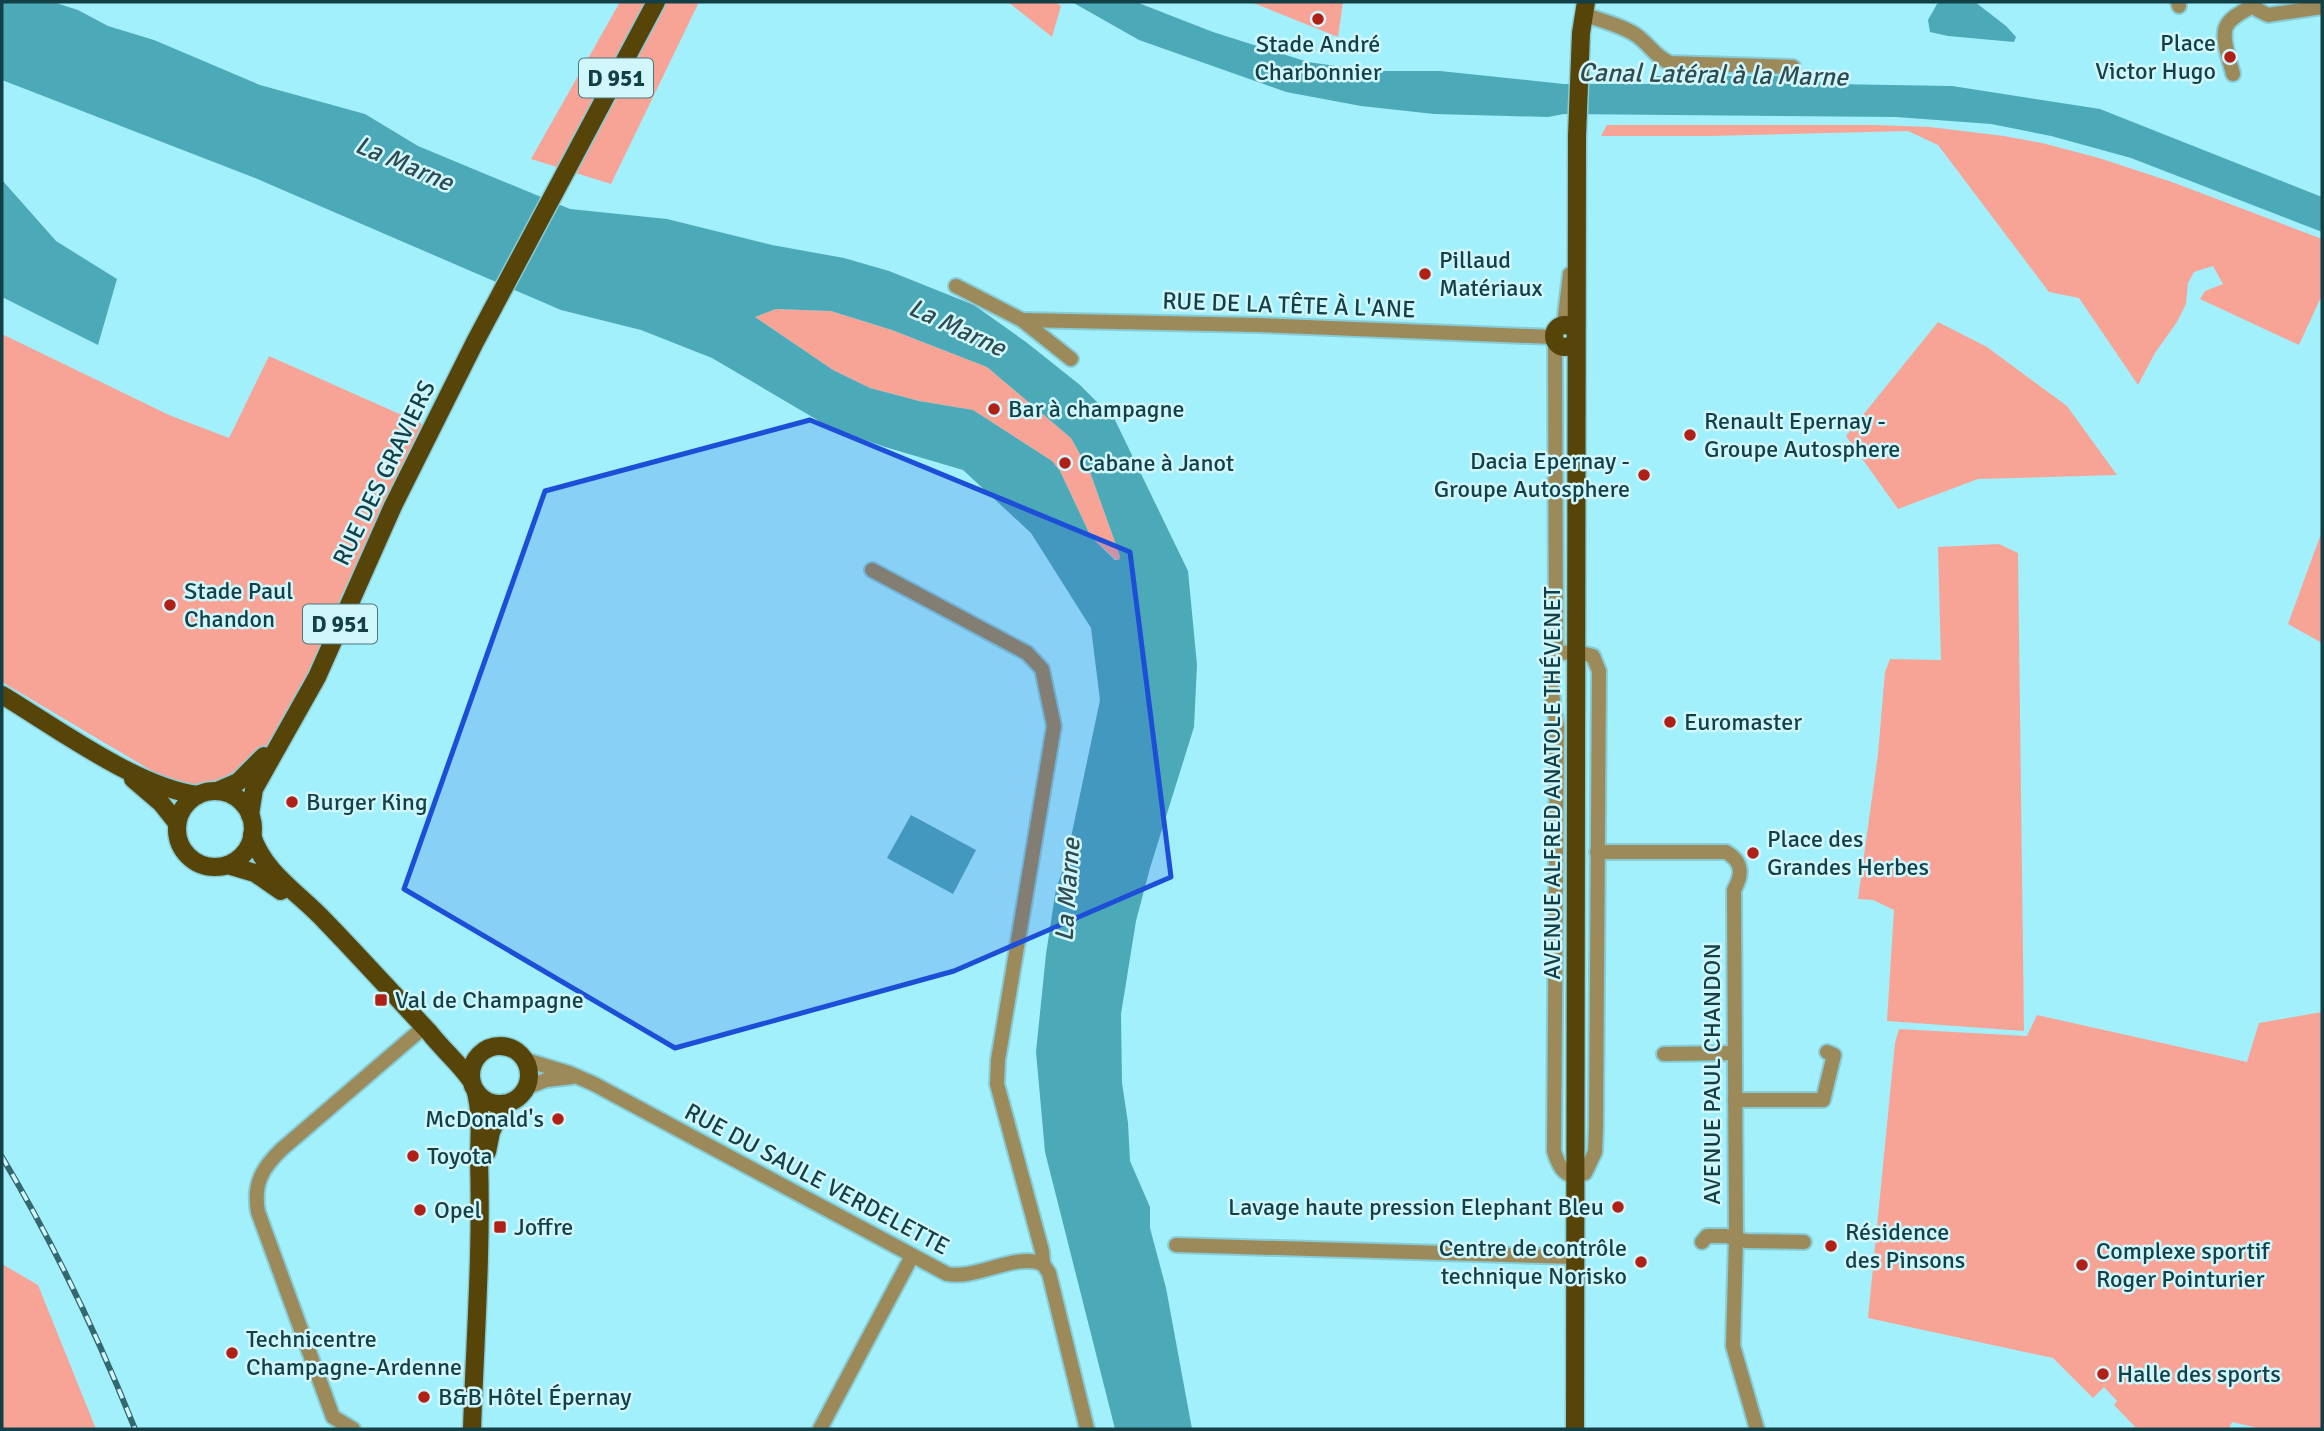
<svg xmlns="http://www.w3.org/2000/svg" width="2324" height="1431" font-family="Signika,sans-serif">
<rect width="100%" height="100%" fill="#a3f0fd"/>
<g fill="#f7a497">
<path d="M 620,2 L 699,2 L 611,184 L 531,159 Z"/>
<path d="M 1008,2 L 1055,2 L 1061,6 L 1052,37 Z"/>
<path d="M 1251,2 L 1343,2 L 1338,37 Z"/>
<path d="M 1607,125 L 1875,125 L 1930,127 L 2004,136 L 2042,143 L 2099,158 L 2172,182 L 2322,239 L 2322,295 L 2299,345 L 2200,299 L 2205,291 L 2223,284 L 2213,266 L 2194,272 L 2188,283 L 2186,304 L 2177,322 L 2155,353 L 2138,385 L 2079,298 L 2049,292 L 1938,145 L 1908,131 L 1711,136 L 1601,136 Z"/>
<path d="M 776,309 L 831,311 L 892,330 L 987,367 L 1071,438 L 1090,472 L 1120,556 L 1119,560 L 1116,560 L 1091,537 L 1060,471 L 1052,461 L 973,410 L 919,401 L 870,388 L 833,370 L 755,317 Z"/>
<path d="M 1938,322 L 1987,347 L 2067,406 L 2117,475 L 1978,479 L 1898,509 L 1846,436 Z"/>
<path d="M 2,334 L 169,415 L 229,438 L 269,356 L 422,424 C 393,485 364,547 336,608 C 315,658 296,714 259,755 C 238,778 205,795 174,784 L 2,682 Z"/>
<path d="M 2322,531 L 2322,643 L 2288,624 Z"/>
<path d="M 1999,544 L 2018,553 L 2024,1031 L 1887,1021 L 1894,910 L 1873,900 L 1858,899 L 1878,754 L 1885,672 L 1890,659 L 1941,660 L 1938,547 Z"/>
<path d="M 2322,1012 L 2322,1429 L 2262,1429 L 2232,1422 L 2229,1429 L 2137,1429 L 2114,1405 L 2117,1401 L 2104,1387 L 2093,1398 L 2053,1358 L 1868,1318 L 1895,1043 L 1899,1029 L 2027,1036 L 2037,1015 L 2247,1062 L 2259,1023 Z"/>
<path d="M 2,1264 L 38,1285 L 96,1429 L 2,1429 Z"/>
</g>
<g fill="#4caab8" fill-rule="evenodd">
<path d="M 2,2 L 53,2 L 78,10 L 108,26 L 154,40 L 260,85 L 365,114 L 418,146 L 570,209 L 667,219 L 772,245 L 844,258 L 889,271 L 974,305 L 1026,342 L 1080,385 L 1115,420 L 1188,571 L 1197,665 L 1194,727 L 1150,868 L 1136,921 L 1121,1014 L 1122,1083 L 1128,1123 L 1130,1161 L 1150,1207 L 1150,1228 L 1166,1288 L 1192,1429 L 1115,1429 L 1045,1152 L 1036,1052 L 1046,954 L 1056,889 L 1066,861 L 1100,700 L 1091,628 L 1031,533 L 963,470 L 885,447 L 831,428 L 712,358 L 641,330 L 561,310 L 255,178 L 2,80 ZM 776,309 L 831,311 L 892,330 L 987,367 L 1071,438 L 1090,472 L 1120,556 L 1119,560 L 1115,560 L 1091,537 L 1060,471 L 1052,461 L 973,410 L 919,401 L 870,388 L 833,370 L 755,317 Z"/>
<path d="M 1072,2 L 1136,2 L 1213,32 L 1308,62 L 1371,71 L 1440,71 L 1564,84 L 1648,84 L 1653,76 L 1784,76 L 1832,84 L 1952,86 L 2100,109 L 2322,197 L 2322,232 L 2131,158 L 2051,136 L 1991,124 L 1896,117 L 1564,114 L 1548,117 L 1434,114 L 1361,106 L 1286,92 L 1139,40 Z"/>
<path d="M 1941,2 L 1975,2 L 2006,26 L 2016,37 L 2014,42 L 1948,36 L 1930,32 L 1928,20 L 1937,4 Z"/>
<path d="M 2,180 L 56,241 L 117,279 L 98,345 L 2,297 Z"/>
<path d="M 911,815 L 976,850 L 953,894 L 887,858 Z"/>
</g>
<g fill="none" stroke-linecap="round" stroke-linejoin="round">
<defs>
<g id="minor">
<path d="M 2178,2 L 2179,6"/>
<path d="M 2252,2 L 2258,10 L 2268,15 L 2322,7"/>
<path d="M 1589,16 C 1605,22 1627,27 1640,38 C 1651,47 1656,57 1670,63 L 1793,67"/>
<path d="M 2233,74 C 2230,61 2220,36 2227,25 C 2232,16 2246,10 2254,5"/>
<path d="M 956,286 L 1022,320 L 1071,359"/>
<path d="M 1022,320 L 1257,325 L 1553,337"/>
<path d="M 1564,324 L 1570,274"/>
<path d="M 1555,343 L 1556,653 C 1547,677 1553,701 1557,726 L 1554,1151 C 1559,1168 1566,1181 1585,1173 L 1595,1152 L 1596,1128 L 1599,671 L 1593,656 L 1577,652 L 1556,653"/>
<path d="M 872,570 L 1027,653 L 1042,669 L 1054,726 L 998,1060 L 997,1084 L 1042,1251 L 1043,1264"/>
<path d="M 1597,852 L 1726,852 C 1743,862 1743,874 1734,890 L 1736,1239 L 1733,1346 L 1757,1429"/>
<path d="M 1664,1054 L 1735,1053"/>
<path d="M 526,1060 L 569,1073 L 594,1084 L 947,1274 C 977,1280 1015,1252 1043,1264"/>
<path d="M 526,1088 L 546,1080 L 572,1077"/>
<path d="M 1735,1100 L 1823,1100 L 1834,1055 L 1827,1052"/>
<path d="M 1702,1242 L 1707,1236 L 1726,1236 L 1746,1241 L 1804,1242"/>
<path d="M 1176,1245 L 1575,1257"/>
<path d="M 1043,1264 L 1049,1273 L 1087,1429"/>
<path d="M 353,1429 L 333,1417 L 258,1212 C 253,1184 262,1168 282,1149 L 424,1027"/>
<path d="M 820,1429 L 912,1256"/>
</g>
<g id="major">
<circle cx="1565" cy="336" r="11"/>
<path d="M 2,695 C 55,727 138,788 198,795"/>
<path d="M 133,779 L 161,803 L 177,823"/>
<path d="M 217,791 L 238,782 L 264,756"/>
<circle cx="215" cy="829" r="38"/>
<path d="M 250,815 L 254,789 L 317,677 L 393,506 L 475,342 L 656,2"/>
<path d="M 252,835 C 263,872 300,894 325,921 C 360,957 394,995 429,1032 C 442,1049 458,1062 470,1079"/>
<path d="M 228,865 L 255,873 L 281,891"/>
<circle cx="500" cy="1075" r="29"/>
<path d="M 487,1152 L 491,1132 L 504,1104"/>
<path d="M 472,1429 C 475,1340 482,1250 479,1161 C 479,1136 482,1118 476,1092"/>
<path d="M 1575,1429 L 1577,136 L 1581,33 L 1586,2"/>
</g>
</defs>
<use href="#minor" stroke="#86cdd8" stroke-width="18"/>
<use href="#major" stroke="#86cdd8" stroke-width="21"/>
<use href="#minor" stroke="#9c8a5b" stroke-width="14"/>
<use href="#major" stroke="#574408" stroke-width="18"/>
<defs>
<path id="rail" d="M 2,1157 C 54,1244 97,1334 135,1429"/>
</defs>
<use href="#rail" stroke="#346871" stroke-width="6"/>
<use href="#rail" stroke="#d1f6fc" stroke-width="3.5" stroke-dasharray="10" stroke-linecap="butt"/>
</g>
<path fill="#1d4ed8" fill-opacity="0.2" stroke="#1d4ed8" stroke-width="5" stroke-linejoin="round" d="M 810,420 L 1130,552 L 1171,877 L 954,971 L 675,1048 L 404,889 L 545,491 Z"/>
<g fill="#b02017" stroke="#d1f6fc" stroke-width="2.5">
<circle cx="1318" cy="19" r="7"/>
<circle cx="2230" cy="57" r="7"/>
<circle cx="1425" cy="274" r="7"/>
<circle cx="994" cy="409" r="7"/>
<circle cx="1690" cy="435" r="7"/>
<circle cx="1065" cy="463" r="7"/>
<circle cx="1644" cy="475" r="7"/>
<circle cx="170" cy="605" r="7"/>
<circle cx="1670" cy="722" r="7"/>
<circle cx="292" cy="802" r="7"/>
<circle cx="1753" cy="853" r="7"/>
<rect x="374" y="993" width="14" height="14" rx="3.5"/>
<circle cx="558" cy="1119" r="7"/>
<circle cx="413" cy="1156" r="7"/>
<circle cx="1618" cy="1207" r="7"/>
<circle cx="420" cy="1210" r="7"/>
<rect x="493" y="1220" width="14" height="14" rx="3.5"/>
<circle cx="1831" cy="1246" r="7"/>
<circle cx="1641" cy="1262" r="7"/>
<circle cx="2082" cy="1265" r="7"/>
<circle cx="232" cy="1353" r="7"/>
<circle cx="2103" cy="1374" r="7"/>
<circle cx="424" cy="1397" r="7"/>
</g>
<g text-anchor="middle" dominant-baseline="central" stroke-width="5" stroke-linejoin="round" paint-order="stroke">
<g fill="#d1f6fc" stroke="#4c767d" stroke-width="2">
<rect x="579" y="58.5" width="74" height="39" rx="5"/>
<rect x="303" y="604.5" width="74" height="39" rx="5"/>
</g>
<g font-size="23" font-weight="bold" fill="#133f46">
<text x="616" y="78">D 951</text>
<text x="340" y="624">D 951</text>
</g>
<g font-size="24" fill="#133f46" stroke="#d1f6fc" text-anchor="start">
<text x="2216" y="43" text-anchor="end">Place<tspan x="2216" dy="28">Victor Hugo</tspan></text>
<text x="1318" y="44" text-anchor="middle">Stade André<tspan x="1318" dy="28">Charbonnier</tspan></text>
<text x="1439" y="260">Pillaud<tspan x="1439" dy="28">Matériaux</tspan></text>
<text x="1008" y="409">Bar à champagne</text>
<text x="1704" y="421">Renault Epernay -<tspan x="1704" dy="28">Groupe Autosphere</tspan></text>
<text x="1630" y="461" text-anchor="end">Dacia Epernay -<tspan x="1630" dy="28">Groupe Autosphere</tspan></text>
<text x="1079" y="463">Cabane à Janot</text>
<text x="184" y="591">Stade Paul<tspan x="184" dy="28">Chandon</tspan></text>
<text x="1684" y="722">Euromaster</text>
<text x="306" y="802">Burger King</text>
<text x="1767" y="839">Place des<tspan x="1767" dy="28">Grandes Herbes</tspan></text>
<text x="395" y="1000">Val de Champagne</text>
<text x="544" y="1119" text-anchor="end">McDonald's</text>
<text x="427" y="1156">Toyota</text>
<text x="1604" y="1207" text-anchor="end">Lavage haute pression Elephant Bleu</text>
<text x="434" y="1210">Opel</text>
<text x="514" y="1227">Joffre</text>
<text x="1845" y="1232">Résidence<tspan x="1845" dy="28">des Pinsons</tspan></text>
<text x="1627" y="1248" text-anchor="end">Centre de contrôle<tspan x="1627" dy="28">technique Norisko</tspan></text>
<text x="2096" y="1251">Complexe sportif<tspan x="2096" dy="28">Roger Pointurier</tspan></text>
<text x="246" y="1339">Technicentre<tspan x="246" dy="28">Champagne-Ardenne</tspan></text>
<text x="2117" y="1374">Halle des sports</text>
<text x="438" y="1397">B&amp;B Hôtel Épernay</text>
</g>
<g font-size="24" fill="#133f46" stroke="#d1f6fc">
<text transform="translate(1289 305) rotate(2)">RUE DE LA TÊTE À L'ANE</text>
<text transform="translate(384 473) rotate(-64)">RUE DES GRAVIERS</text>
<text transform="translate(1552 783) rotate(-90)">AVENUE ALFRED ANATOLE THÉVENET</text>
<text transform="translate(1712 1074) rotate(-90)">AVENUE PAUL CHANDON</text>
<text transform="translate(817 1179) rotate(28)">RUE DU SAULE VERDELETTE</text>
</g>
<g font-size="26" font-style="italic" fill="#2e4b50" stroke="#d1f6fc">
<text transform="translate(1713 75) rotate(1)">Canal Latéral à la Marne</text>
<text transform="translate(404 164) rotate(23)">La Marne</text>
<text transform="translate(957 328) rotate(25)">La Marne</text>
<text transform="translate(1068 890) rotate(-86)">La Marne</text>
</g>
</g>
<rect width="2324" height="1431" fill="none" stroke="#133f46" stroke-width="7"/>
</svg>
